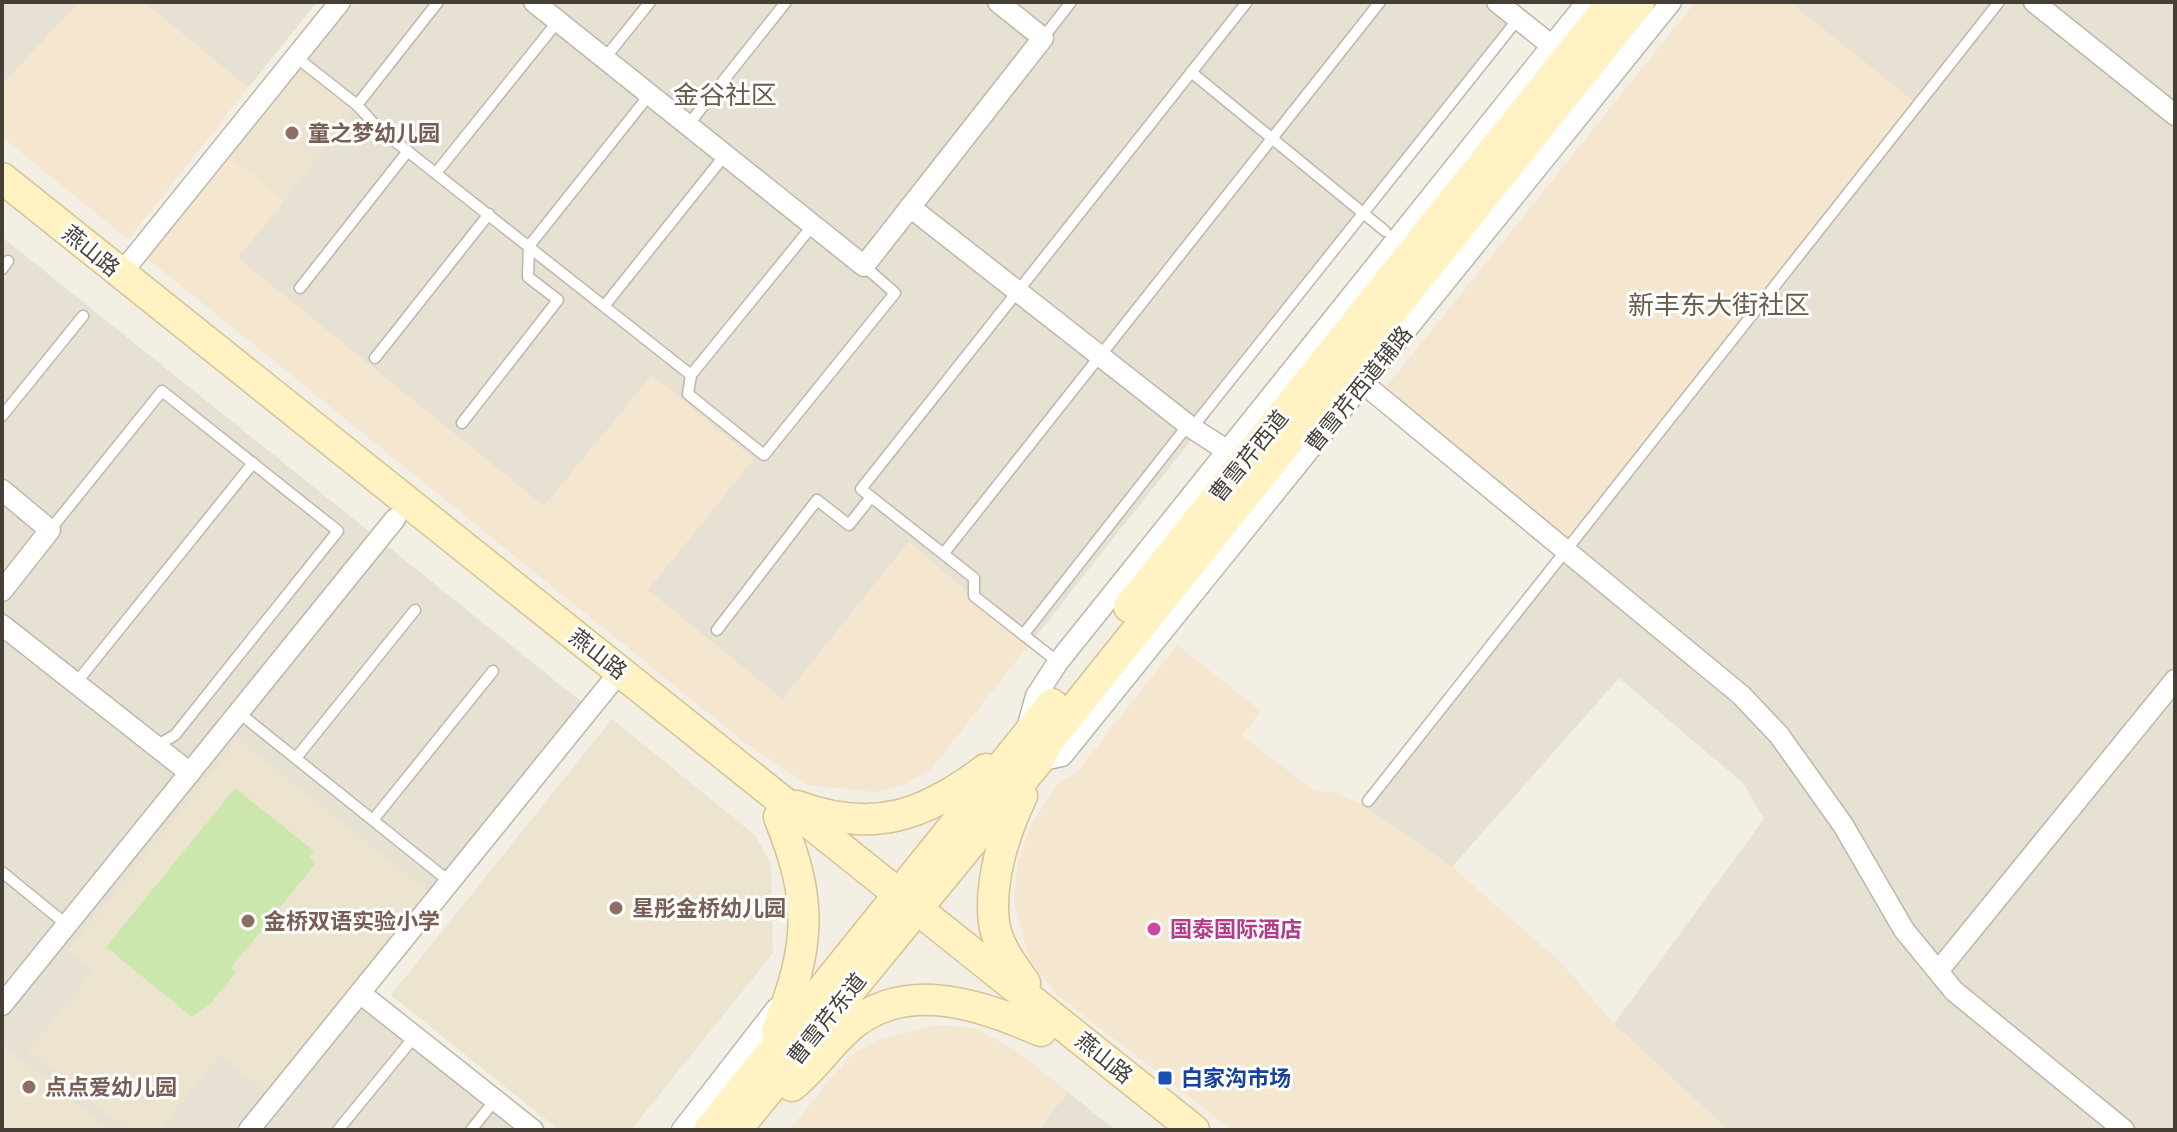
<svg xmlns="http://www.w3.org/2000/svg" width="2177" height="1132" font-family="'Work Sans','Noto Sans SC',sans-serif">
<rect width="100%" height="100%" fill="#f3efe5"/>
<g fill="#e7e1d3">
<path d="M 2,2 L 79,2 L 2,85 Z"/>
<path d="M 144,2 L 317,2 L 248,88 Z"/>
<path d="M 355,2 L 1492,2 L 1520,24 L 1029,645 L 909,542 L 747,744 L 146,257 Z"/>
<path d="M 1696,2 L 2175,2 L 2175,1130 L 1728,1130 L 1614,1024 L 1764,819 L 1743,783 L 1619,678 L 1452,867 L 1362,805 L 1560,556 L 1372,405 Z"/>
<path d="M 2,237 L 583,703 L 356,993 L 527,1130 L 2,1130 Z"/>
<path d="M 1068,1092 L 1115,1130 L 1038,1130 Z"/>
</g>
<g fill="#f5e6d0">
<path d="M 79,2 L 144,2 L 248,88 L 128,239 L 2,137 L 2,85 Z"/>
<path d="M 1696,2 L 1790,2 L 1921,107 L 1560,556 L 1372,405 Z"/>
<path d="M 228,155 L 284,201 L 238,258 L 544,506 L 652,375 L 754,459 L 648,590 L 783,699 L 909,542 L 1029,645 L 931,769 L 908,783 L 875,792 L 808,785 L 747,744 L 146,257 Z"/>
<path d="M 1177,645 L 1261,711 L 1242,736 L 1315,791 L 1336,793 L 1362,805 L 1452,867 L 1563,964 L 1614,1024 L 1728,1130 L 1232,1130 L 1056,994 L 1030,961 L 1014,903 L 1018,859 L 1033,821 L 1059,783 L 1078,771 Z"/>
<path d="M 938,1025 L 975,1028 L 1015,1050 L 1068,1092 L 1038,1130 L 789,1130 L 850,1056 L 877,1040 Z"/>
</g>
<g fill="#ece4cf">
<path d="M 301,69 L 354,111 L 284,201 L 228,155 Z"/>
<path d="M 612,719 L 755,835 L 771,864 L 773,953 L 631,1130 L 559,1130 L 391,995 Z"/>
<path d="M 238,739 L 428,891 L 266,1092 L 220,1055 L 159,1130 L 127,1130 L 28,1051 L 92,971 L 68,951 Z"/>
<path d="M 2,1044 L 110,1130 L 2,1130 Z"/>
</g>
<path fill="#cce7ad" d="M 235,788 L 314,851 L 309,857 L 316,863 L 231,968 L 236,972 L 211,1003 L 192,1017 L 106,947 Z"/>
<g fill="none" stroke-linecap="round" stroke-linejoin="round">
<defs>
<g id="service">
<path d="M 1043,38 L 1071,2"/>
<path d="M 296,57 L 357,105 L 377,127 L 691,375 L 813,225"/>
<path d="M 605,58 L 650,2"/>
<path d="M 1191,72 L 1385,231"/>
<path d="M 357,105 L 438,2"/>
<path d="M 688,125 L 786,2"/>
<path d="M 436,173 L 558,21"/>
<path d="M 2,269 L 8,261"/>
<path d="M 300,288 L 408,151"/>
<path d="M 605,305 L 725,155"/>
<path d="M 375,358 L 489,214"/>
<path d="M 691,375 L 688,394 L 764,455 L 895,293 L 864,266"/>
<path d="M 2,416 L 83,316"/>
<path d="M 462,423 L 558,300 L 528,277 L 529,246 L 650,94"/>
<path d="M 1192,428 L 1518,19"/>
<path d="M 50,530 L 162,391 L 338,531 L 175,735 L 156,746"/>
<path d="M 944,553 L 1380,2"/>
<path d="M 717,630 L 817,500 L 849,525 L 871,497"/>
<path d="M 1023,635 L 1188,425"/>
<path d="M 1058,662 L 974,596 L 974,578 L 861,489 L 1247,2"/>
<path d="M 76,683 L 253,463"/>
<path d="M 238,712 L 450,882"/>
<path d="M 296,758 L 415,610"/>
<path d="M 1368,801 L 1999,2"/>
<path d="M 373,820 L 493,671"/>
<path d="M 2,872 L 67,925"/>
<path d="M 338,1130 L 415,1036"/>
<path d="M 471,1130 L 495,1100"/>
</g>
<g id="minor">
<path d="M 534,2 L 864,266 L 1043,38 L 998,2"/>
<path d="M 1497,2 L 1552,46"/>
<path d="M 2034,2 L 2175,115"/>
<path d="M 910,207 L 1192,428 L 1237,457"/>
<path d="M 120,275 L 340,2"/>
<path d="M 1338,379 L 1364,384 L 1741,695 L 1779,735 L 1843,825 L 1904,930 L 1954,991 L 2124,1130"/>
<path d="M 2,490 L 50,530 L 2,591"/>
<path d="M 2,625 L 190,773"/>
<path d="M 1028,725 L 1036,696 L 1058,662 L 1587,2"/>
<path d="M 1038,761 L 1062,756 L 1671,2"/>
<path d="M 1939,970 L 2175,680"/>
<path d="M 360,993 L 533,1130"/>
<path d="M 2,1005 L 395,519"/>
<path d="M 249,1130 L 609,685"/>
<path d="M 682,1130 L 776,1009"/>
</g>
<g id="secondary">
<path d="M 2,178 L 1194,1130"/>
<path d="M 1129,607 L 1612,2"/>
<path d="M 1022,796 C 1004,833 989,881 994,923 C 997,945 1013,966 1025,983"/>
<path d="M 797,806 C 873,834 924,816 986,769"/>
<path d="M 777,1031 C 810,945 814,904 779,817"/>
<path d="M 792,1086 C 815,1067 831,1042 853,1024 C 910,979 983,1006 1041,1031"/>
<path d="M 709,1130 L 1052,704"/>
<path d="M 736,1130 L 1038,761 L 1047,743 L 1639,2"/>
</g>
</defs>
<use href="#service" stroke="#beb7a8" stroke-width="13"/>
<use href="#minor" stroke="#beb7a8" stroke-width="23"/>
<use href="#secondary" stroke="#d3c395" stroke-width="33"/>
<use href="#service" stroke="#fff" stroke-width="10"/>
<use href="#minor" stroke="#fff" stroke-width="20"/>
<use href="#secondary" stroke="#fff2c3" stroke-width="30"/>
</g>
<g fill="#8d6e63" stroke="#fff" stroke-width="3">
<circle cx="292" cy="133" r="8"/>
<circle cx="616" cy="908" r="8"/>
<circle cx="248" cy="921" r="8"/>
<circle cx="29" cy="1087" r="8"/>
</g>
<circle fill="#d1479c" stroke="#fff" stroke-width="3" cx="1154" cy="929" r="8"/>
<rect fill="#1a4fb4" stroke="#fff" stroke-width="3" x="1157" y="1070" width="16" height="16" rx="4"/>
<g text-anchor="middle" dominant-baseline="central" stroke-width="6" stroke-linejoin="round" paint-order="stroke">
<g font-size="22" font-weight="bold" fill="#785e54" stroke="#fff" text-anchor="start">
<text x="308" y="133">童之梦幼儿园</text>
<text x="632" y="908">星彤金桥幼儿园</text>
<text x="264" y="921">金桥双语实验小学</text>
<text x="45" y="1087">点点爱幼儿园</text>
</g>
<g font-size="22" fill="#453f35" stroke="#fff">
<text transform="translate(91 251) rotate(39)">燕山路</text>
<text transform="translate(1359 389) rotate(-51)">曹雪芹西道辅路</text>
<text transform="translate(1249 456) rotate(-51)">曹雪芹西道</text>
<text transform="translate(598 654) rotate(38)">燕山路</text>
<text transform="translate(827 1019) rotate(-51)">曹雪芹东道</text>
<text transform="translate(1104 1058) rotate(39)">燕山路</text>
</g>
<g font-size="22" font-weight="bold" fill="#b23c85" stroke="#fff" text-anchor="start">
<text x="1170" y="929">国泰国际酒店</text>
</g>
<g font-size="22" font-weight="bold" fill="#164399" stroke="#fff" text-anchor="start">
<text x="1181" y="1078">白家沟市场</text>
</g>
<g font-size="26" fill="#685d4c" stroke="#fff">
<text x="725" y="95">金谷社区</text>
<text x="1719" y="305">新丰东大街社区</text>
</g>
</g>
<rect width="2177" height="1132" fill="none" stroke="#453f35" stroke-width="8"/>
</svg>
